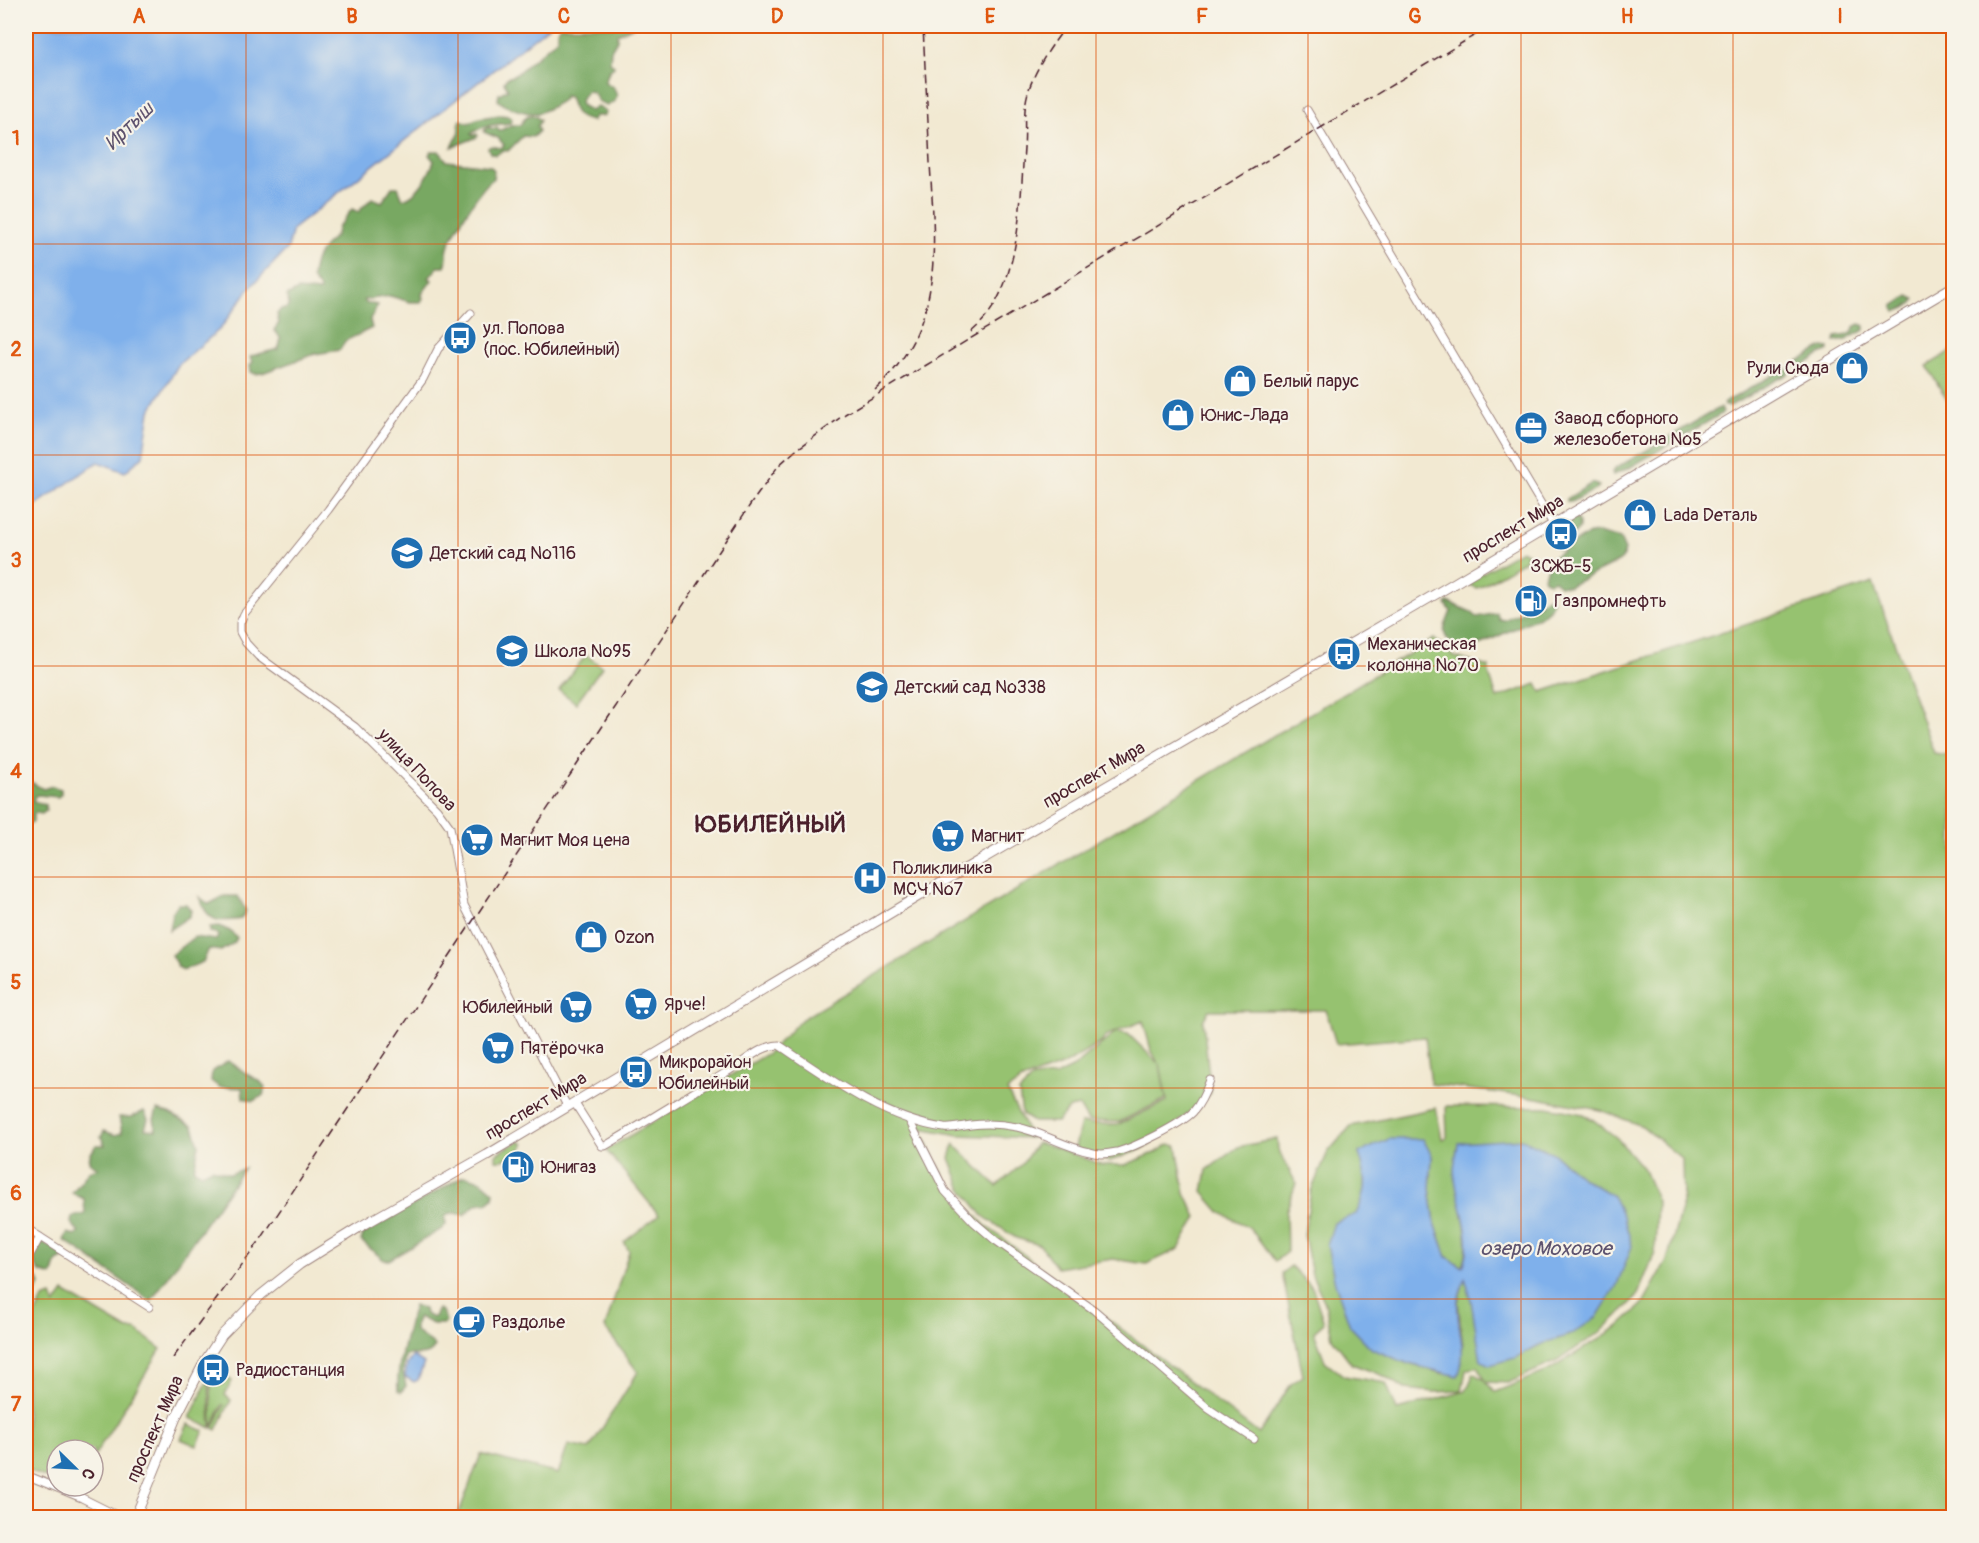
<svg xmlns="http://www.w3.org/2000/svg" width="1979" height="1543" font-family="Pangolin,sans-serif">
<rect width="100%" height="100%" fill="#f7f3e8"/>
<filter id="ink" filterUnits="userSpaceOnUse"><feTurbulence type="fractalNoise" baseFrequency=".0167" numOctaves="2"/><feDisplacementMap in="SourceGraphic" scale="12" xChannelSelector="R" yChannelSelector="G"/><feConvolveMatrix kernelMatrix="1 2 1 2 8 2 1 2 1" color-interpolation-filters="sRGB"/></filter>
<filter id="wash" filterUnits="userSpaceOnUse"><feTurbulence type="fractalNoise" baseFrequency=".008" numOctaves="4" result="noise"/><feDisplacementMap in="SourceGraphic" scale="24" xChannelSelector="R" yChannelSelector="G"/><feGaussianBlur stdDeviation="1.35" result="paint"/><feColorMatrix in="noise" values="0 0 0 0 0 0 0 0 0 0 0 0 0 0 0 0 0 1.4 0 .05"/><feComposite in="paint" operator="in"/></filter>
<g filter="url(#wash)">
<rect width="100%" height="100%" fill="#f2e9d2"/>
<g fill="#96c270" stroke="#70704e" stroke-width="1.5" fill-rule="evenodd">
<path d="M 1953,350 L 1953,410 L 1927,366 Z"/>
<path d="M 1521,550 L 1527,553 L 1524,561 L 1480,587 L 1476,588 L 1469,585 L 1468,583 L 1472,579 Z"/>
<path d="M 1873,583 L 1934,753 L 1953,756 L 1953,1517 L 457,1518 L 481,1454 L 558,1474 L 568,1445 L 589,1449 L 638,1372 L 605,1328 L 629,1251 L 624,1242 L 659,1215 L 606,1150 L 768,1053 L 802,1019 L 1434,639 L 1455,657 L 1489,667 L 1489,674 L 1497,698 L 1537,684 L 1541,692 ZM 1209,1010 L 1326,1010 L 1336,1044 L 1425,1037 L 1431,1084 L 1537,1098 L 1600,1110 L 1642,1126 L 1682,1159 L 1683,1202 L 1667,1261 L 1642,1305 L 1618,1327 L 1548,1371 L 1495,1392 L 1486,1382 L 1508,1383 L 1557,1361 L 1603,1330 L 1637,1297 L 1655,1252 L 1657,1201 L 1644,1170 L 1617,1138 L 1592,1119 L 1579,1113 L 1547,1107 L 1446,1106 L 1447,1137 L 1442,1139 L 1436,1108 L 1351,1126 L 1328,1152 L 1311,1191 L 1304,1235 L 1312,1275 L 1325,1303 L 1332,1338 L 1352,1364 L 1384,1376 L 1405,1389 L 1434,1392 L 1462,1391 L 1466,1370 L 1478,1366 L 1485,1380 L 1474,1373 L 1466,1391 L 1397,1410 L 1386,1383 L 1344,1376 L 1325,1361 L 1314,1332 L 1324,1323 L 1313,1289 L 1291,1266 L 1282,1273 L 1303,1376 L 1291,1384 L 1259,1434 L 985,1225 L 950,1188 L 920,1128 L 959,1135 L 1031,1138 L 1007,1091 L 1022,1080 L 1064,1065 L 1102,1042 L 1105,1036 L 1143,1021 L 1151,1050 L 1158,1063 L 1128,1034 L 1116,1032 L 1074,1067 L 1056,1076 L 1033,1078 L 1019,1092 L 1022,1115 L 1033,1122 L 1057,1122 L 1070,1108 L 1079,1106 L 1088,1121 L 1119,1122 L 1166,1099 L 1160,1064 L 1167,1101 L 1117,1125 L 1081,1123 L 1074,1151 L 1110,1161 L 1142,1149 L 1175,1125 L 1211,1093 L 1203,1021 ZM 1553,1153 L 1582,1178 L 1613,1196 L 1572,1334 L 1539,1345 L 1515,1358 L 1470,1295 L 1465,1276 L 1458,1302 L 1463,1347 L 1444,1374 L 1409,1364 L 1372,1349 L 1334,1223 L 1357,1214 L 1366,1195 L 1365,1174 L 1432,1156 L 1430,1189 L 1435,1223 L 1447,1257 L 1463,1267 C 1472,1241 1462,1215 1458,1188 Z"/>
<path d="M 586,655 L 602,667 L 576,703 L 559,690 Z"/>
<path d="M 1277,1139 L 1278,1149 L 1296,1183 L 1286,1212 L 1287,1252 L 1275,1261 L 1249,1227 L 1221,1213 L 1203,1192 L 1207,1170 L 1238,1147 Z"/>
<path d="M 519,1141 L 524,1144 C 521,1152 504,1162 496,1160 L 496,1154 Z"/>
<path d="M 1037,1143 L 1054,1147 L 1103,1165 L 1125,1165 L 1157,1152 L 1169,1144 L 1177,1146 L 1185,1193 L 1197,1217 L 1179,1249 L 1147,1264 L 1113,1259 L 1057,1268 L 1040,1245 L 1016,1238 L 983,1216 L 961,1187 L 950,1158 L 954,1144 L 997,1186 L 1022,1164 Z"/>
<path d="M 64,1292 L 128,1330 L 136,1330 L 161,1349 L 93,1458 L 93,1450 L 57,1450 L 57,1482 L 26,1470 L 26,1334 L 43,1299 L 51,1296 L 55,1305 Z"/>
<path d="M 215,1369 L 232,1381 L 225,1395 L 231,1400 L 217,1430 L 213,1428 L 224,1405 L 222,1405 L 212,1427 L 211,1382 L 224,1384 L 225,1380 L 212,1377 Z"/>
<path d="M 207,1382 L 209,1382 L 211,1428 L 190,1418 Z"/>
<path d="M 188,1424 L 204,1431 L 197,1446 L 181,1439 Z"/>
</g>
<g fill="#78a862" stroke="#616446" stroke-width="1.5">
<path d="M 561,26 L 634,26 L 617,34 L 617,40 L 611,50 L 610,62 L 614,65 L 614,67 L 609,71 L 605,82 L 614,88 L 617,95 L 615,101 L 607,106 L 598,101 L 593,92 L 587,91 L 580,100 L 581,105 L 591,111 L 597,106 L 606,112 L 605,116 L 595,116 L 592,121 C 576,119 573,110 569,97 L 564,96 L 564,99 C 559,103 543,112 538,113 C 529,115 504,107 498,100 L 499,94 L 508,89 L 504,82 L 507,78 L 515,75 L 557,39 L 557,30 Z"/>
<path d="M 500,115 L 509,116 L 512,119 L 510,123 C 496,125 483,124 471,134 L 473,135 L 477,134 L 478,136 L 475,138 L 452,147 L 460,131 L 458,125 L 461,120 L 469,123 C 478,116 489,117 500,115 Z"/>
<path d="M 529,116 L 535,116 L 540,120 L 537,127 L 539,131 L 533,137 L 523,136 L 508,151 L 503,150 L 496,155 L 490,153 L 488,148 L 491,146 L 501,148 L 504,145 L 498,138 L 484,132 L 485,129 L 489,127 L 493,129 L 497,127 L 499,131 L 511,125 L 520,125 L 525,118 Z"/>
<path d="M 431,151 L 439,151 L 447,161 L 490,166 L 494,170 L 493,179 C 481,187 453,232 448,248 C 446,255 448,260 445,267 L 438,267 L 429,278 L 432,280 L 422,294 L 423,299 L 421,302 L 410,302 L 390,296 L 364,300 L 366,303 L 378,305 L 370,320 L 372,328 L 345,341 L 340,350 L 315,354 L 262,373 L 255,374 L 251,372 L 250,365 L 253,362 L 250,358 L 251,356 L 278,349 C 282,340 281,337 274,330 L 279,323 L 277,314 L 281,309 L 286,309 L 289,305 L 287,296 L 298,290 L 319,292 L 320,289 L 312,279 C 313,257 320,250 336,235 L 337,228 L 352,209 L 358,212 L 372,198 L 382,202 L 392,187 L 398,187 L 403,199 C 418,195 429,175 434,161 L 429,155 Z"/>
<path d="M 1909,296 L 1915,299 L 1913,303 L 1905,308 L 1895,312 L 1893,306 Z"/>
<path d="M 1860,324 L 1864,326 L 1864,330 L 1846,340 L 1835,342 L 1836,337 L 1848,335 L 1853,332 L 1854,327 Z"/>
<path d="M 1823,347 L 1829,348 L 1829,350 L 1800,367 L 1797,367 L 1797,362 Z"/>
<path d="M 1786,368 L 1789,370 L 1788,374 L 1730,406 L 1725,406 L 1724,404 L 1728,401 Z"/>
<path d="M 1721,408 L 1723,413 L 1629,468 L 1613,475 L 1612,472 L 1616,468 L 1717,409 Z"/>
<path d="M 1592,483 L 1599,486 L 1597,489 L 1571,502 L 1567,502 L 1567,499 Z"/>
<path d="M 1573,516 L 1575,517 L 1579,523 L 1579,529 L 1563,546 L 1558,549 L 1552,545 L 1552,540 L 1564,531 L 1565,525 Z"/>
<path d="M 1598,533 L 1620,539 L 1625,550 L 1622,559 L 1618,562 L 1569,586 L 1560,585 L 1554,580 L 1549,582 L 1544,580 L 1543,577 L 1552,558 L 1557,554 L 1582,538 L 1590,534 Z"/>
<path d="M 1547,597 L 1552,599 L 1553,602 L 1549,609 L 1541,616 L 1473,648 C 1460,648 1441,643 1445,626 C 1447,621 1449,617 1451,611 L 1446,604 L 1448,602 L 1471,612 L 1477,617 L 1497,613 L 1499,619 L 1504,620 C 1519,612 1535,609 1547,597 Z"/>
<path d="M 26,779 L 43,789 L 52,786 L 61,789 L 61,794 L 58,797 L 38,795 L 35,796 L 33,801 L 45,804 L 46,811 L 42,814 L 36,813 L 33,815 L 33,822 L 26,825 Z"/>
<path d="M 224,896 L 238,896 L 246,911 L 241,919 C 216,923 208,922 199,897 L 209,904 Z"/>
<path d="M 178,904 L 186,904 L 191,910 L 190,916 L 169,930 L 172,913 Z"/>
<path d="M 219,926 L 230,931 L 237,938 L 234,943 L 221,951 L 209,949 L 203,962 L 183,970 L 178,967 L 171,955 L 194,937 L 216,940 L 218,936 L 216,933 L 210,932 L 210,927 Z"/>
<path d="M 228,1061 C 239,1067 249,1078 259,1080 L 265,1087 L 263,1096 L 253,1101 L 243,1098 L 242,1088 L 219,1087 L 211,1081 L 212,1072 Z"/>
<path d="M 157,1110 L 169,1113 L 193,1126 L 199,1145 L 194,1169 L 202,1173 L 212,1168 L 230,1174 L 244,1168 L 151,1301 L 64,1240 L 68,1233 L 75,1236 L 79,1232 L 71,1223 L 72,1217 L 85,1214 L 84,1199 L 72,1193 L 89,1171 L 98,1168 L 89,1162 L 90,1155 L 96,1145 L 105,1145 L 101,1137 L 104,1131 L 115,1135 L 122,1133 L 119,1117 L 132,1117 L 144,1111 L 148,1119 L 145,1129 L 156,1130 L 154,1119 Z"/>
<path d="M 463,1176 C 476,1176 485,1183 494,1192 L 493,1198 L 487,1203 C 471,1203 475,1208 464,1215 L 454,1213 L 448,1214 L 445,1217 L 446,1224 L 442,1229 L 389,1260 L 384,1260 L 361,1241 L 363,1234 Z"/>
<path d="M 41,1241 L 66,1256 L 57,1261 L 52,1276 L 40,1272 C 30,1260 34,1252 41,1241 Z"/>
<path d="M 28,1277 L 38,1279 L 40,1285 L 26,1310 L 26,1279 Z"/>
<path d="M 414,1305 L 424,1309 L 425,1314 L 433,1318 L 438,1309 L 442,1311 L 446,1321 L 444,1324 L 433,1324 L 418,1317 L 415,1325 L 415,1331 L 435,1346 C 429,1360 416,1352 405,1356 L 403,1372 L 406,1386 L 401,1392 L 398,1391 C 395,1371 408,1326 414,1305 Z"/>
</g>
<g fill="#7fb0eb" stroke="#64688b" stroke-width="1.5">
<path d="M 38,26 L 549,26 L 293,229 L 288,248 L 249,289 L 220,329 L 179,364 L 150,411 L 143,456 L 125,472 L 98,462 L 26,512 L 26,38 Z"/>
<path d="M 1389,1139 L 1423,1139 L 1432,1156 L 1430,1189 L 1435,1223 L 1447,1257 L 1463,1267 C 1476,1237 1456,1202 1454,1171 C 1454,1162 1457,1152 1458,1143 L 1522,1139 L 1553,1153 L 1582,1178 L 1613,1196 L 1624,1218 L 1632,1246 L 1616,1287 L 1597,1317 L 1572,1334 L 1539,1345 L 1515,1358 L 1490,1365 L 1481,1361 L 1470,1295 L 1465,1278 C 1463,1285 1460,1293 1458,1300 C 1455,1325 1469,1349 1458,1376 L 1409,1364 L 1372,1349 L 1350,1326 L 1335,1283 L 1327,1245 L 1334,1223 L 1356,1214 C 1369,1188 1367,1180 1359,1153 Z"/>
<path d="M 413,1356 L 424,1363 L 418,1380 L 414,1382 L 405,1377 L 407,1364 Z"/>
</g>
</g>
<g filter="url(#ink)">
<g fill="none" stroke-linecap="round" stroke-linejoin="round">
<defs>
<g id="minor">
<path d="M 1307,110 L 1553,524"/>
<path d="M 471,313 L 438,349 L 423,379 L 328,510 L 244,614 L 240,623 L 240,632 L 246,643 L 258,656 L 355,727 L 437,809 L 450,827 L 464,905 L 567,1106"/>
<path d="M 574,1102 L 602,1146 L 605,1146 C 647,1121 689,1095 730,1070 C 746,1061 760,1046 779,1045 C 828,1078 885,1120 944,1128 C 953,1129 963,1126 971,1125 C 987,1123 1002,1124 1017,1127 C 1042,1132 1064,1147 1090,1152 C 1098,1155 1108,1154 1117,1152 C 1135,1147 1180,1125 1193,1112 C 1201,1103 1206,1091 1210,1080"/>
<path d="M 909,1120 L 945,1191 L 974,1222 L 995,1240 L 1094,1310 L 1209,1409 L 1254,1439"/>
<path d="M 26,1228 L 149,1307"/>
<path d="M 26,1262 L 40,1237"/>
<path d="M 26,1475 L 82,1498 L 122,1518"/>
</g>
<path id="tertiary" d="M 135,1518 L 177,1415 L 205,1361 L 222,1335 L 261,1295 L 300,1264 L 358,1228 L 487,1155 L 917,897 L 1453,584 L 1954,286"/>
</defs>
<use href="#minor" stroke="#9e847e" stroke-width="9"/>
<use href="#tertiary" stroke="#9e847e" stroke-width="11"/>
<use href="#minor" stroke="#fff" stroke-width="7"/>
<use href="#tertiary" stroke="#fff" stroke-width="9"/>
<g stroke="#4a1f2b" stroke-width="1.5" stroke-dasharray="9 4.5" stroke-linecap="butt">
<path d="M 971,332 C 1021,292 1020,206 1024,148 C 1026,127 1022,111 1029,89 C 1037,66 1052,45 1066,26"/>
<path d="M 875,390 C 945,325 935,249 930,163 C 928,117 925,71 923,26"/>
<path d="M 173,1358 L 261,1239 L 750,505 L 779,465 L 795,451 L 845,414 L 1490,26"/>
</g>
</g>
</g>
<path fill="none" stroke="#e0560e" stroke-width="1.5" stroke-opacity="0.55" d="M 246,26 L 246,1518M 458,26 L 458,1518M 671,26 L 671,1518M 883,26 L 883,1518M 1096,26 L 1096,1518M 1308,26 L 1308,1518M 1521,26 L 1521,1518M 1733,26 L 1733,1518M 26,244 L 1954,244M 26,455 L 1954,455M 26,666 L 1954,666M 26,877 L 1954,877M 26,1088 L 1954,1088M 26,1299 L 1954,1299"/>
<defs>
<symbol id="bus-disc" viewBox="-11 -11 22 22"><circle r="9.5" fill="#1f6fb2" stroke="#f7f3e8"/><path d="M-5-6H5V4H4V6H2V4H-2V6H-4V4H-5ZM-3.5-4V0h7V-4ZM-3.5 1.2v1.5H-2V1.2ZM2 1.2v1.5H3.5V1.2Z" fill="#fff"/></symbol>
<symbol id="shop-disc" viewBox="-11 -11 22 22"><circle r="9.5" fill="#1f6fb2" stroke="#f7f3e8"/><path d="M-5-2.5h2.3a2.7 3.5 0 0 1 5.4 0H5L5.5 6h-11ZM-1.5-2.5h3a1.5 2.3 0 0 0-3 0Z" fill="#fff"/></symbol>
<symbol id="office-disc" viewBox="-11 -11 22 22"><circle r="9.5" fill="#1f6fb2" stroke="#f7f3e8"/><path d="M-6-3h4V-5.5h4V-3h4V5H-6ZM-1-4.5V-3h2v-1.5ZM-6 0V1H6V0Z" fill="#fff"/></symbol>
<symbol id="school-disc" viewBox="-11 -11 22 22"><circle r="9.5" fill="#1f6fb2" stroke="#f7f3e8"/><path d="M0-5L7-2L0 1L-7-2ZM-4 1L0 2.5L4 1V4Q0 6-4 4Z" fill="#fff"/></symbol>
<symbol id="fuel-disc" viewBox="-11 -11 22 22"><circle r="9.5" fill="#1f6fb2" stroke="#f7f3e8"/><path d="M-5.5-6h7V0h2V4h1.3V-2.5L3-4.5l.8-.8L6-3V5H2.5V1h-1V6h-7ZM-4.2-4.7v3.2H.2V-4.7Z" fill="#fff"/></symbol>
<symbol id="supermarket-disc" viewBox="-11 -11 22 22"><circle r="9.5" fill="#1f6fb2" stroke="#f7f3e8"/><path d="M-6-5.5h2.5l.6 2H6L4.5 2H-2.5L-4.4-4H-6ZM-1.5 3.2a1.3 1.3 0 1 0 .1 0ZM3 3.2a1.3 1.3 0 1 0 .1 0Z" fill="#fff"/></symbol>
<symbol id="hospital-disc" viewBox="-11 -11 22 22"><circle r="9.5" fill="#1f6fb2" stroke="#f7f3e8"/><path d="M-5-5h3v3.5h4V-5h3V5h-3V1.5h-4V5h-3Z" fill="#fff"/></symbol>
<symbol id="cafe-disc" viewBox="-11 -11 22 22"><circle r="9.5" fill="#1f6fb2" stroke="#f7f3e8"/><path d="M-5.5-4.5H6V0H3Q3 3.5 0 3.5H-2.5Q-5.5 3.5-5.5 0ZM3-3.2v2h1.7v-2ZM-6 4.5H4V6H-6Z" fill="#fff"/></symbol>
</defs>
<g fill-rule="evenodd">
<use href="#bus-disc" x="441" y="319" width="38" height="38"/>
<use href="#shop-disc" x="1833" y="349" width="38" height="38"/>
<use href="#shop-disc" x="1221" y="362" width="38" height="38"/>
<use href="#shop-disc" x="1159" y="396" width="38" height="38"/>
<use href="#office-disc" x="1512" y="409" width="38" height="38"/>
<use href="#shop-disc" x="1621" y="496" width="38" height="38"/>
<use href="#bus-disc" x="1542" y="515" width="38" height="38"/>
<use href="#school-disc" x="388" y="534" width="38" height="38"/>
<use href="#fuel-disc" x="1512" y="582" width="38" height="38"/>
<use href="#school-disc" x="493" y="632" width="38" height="38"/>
<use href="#bus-disc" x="1325" y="635" width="38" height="38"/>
<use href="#school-disc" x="853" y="668" width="38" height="38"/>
<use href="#supermarket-disc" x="929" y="817" width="38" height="38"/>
<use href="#supermarket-disc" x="458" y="821" width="38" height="38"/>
<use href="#hospital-disc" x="851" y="859" width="38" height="38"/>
<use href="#shop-disc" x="572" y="918" width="38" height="38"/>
<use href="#supermarket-disc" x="622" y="985" width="38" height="38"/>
<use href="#supermarket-disc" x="557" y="988" width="38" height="38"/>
<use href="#supermarket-disc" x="479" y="1029" width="38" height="38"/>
<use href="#bus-disc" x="617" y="1053" width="38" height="38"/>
<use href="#fuel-disc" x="499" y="1148" width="38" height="38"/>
<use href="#cafe-disc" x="450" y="1303" width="38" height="38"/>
<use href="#bus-disc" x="194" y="1351" width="38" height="38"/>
</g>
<g text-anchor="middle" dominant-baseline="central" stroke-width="4.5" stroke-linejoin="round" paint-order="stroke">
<g font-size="18" fill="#4a1f2b" stroke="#f7f3e8" text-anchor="start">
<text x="483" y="328">ул. Попова<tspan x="483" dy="21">(пос. Юбилейный)</tspan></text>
<text x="1829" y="368" text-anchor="end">Рули Сюда</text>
<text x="1263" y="381">Белый парус</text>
<text x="1201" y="415">Юнис-Лада</text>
<text x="1554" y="418">Завод сборного<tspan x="1554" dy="21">железобетона №5</tspan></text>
<text x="1663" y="515">Lada Dеталь</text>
<text x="430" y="553">Детский сад №116</text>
<text x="1561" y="566" text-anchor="middle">ЗСЖБ-5</text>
<text x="1554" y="601">Газпромнефть</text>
<text x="1367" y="644">Механическая<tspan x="1367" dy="21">колонна №70</tspan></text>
<text x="535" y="651">Школа №95</text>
<text x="895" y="687">Детский сад №338</text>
<text x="971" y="836">Магнит</text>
<text x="500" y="840">Магнит Моя цена</text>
<text x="893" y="868">Поликлиника<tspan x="893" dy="21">МСЧ №7</tspan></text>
<text x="614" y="937">Ozon</text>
<text x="664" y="1004">Ярче!</text>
<text x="553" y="1007" text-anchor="end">Юбилейный</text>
<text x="521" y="1048">Пятёрочка</text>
<text x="659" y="1062">Микрорайон<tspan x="659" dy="21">Юбилейный</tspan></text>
<text x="541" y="1167">Юнигаз</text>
<text x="492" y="1322">Раздолье</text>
<text x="236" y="1370">Радиостанция</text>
</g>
<g font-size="18" fill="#4a1f2b" stroke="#f7f3e8">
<text transform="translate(1513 529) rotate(-31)">проспект Мира</text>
<text transform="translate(417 770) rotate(47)">улица Попова</text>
<text transform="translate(1094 775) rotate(-30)">проспект Мира</text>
<text transform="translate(536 1106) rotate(-31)">проспект Мира</text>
<text transform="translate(155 1429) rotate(-66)">проспект Мира</text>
</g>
<g font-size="20" font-style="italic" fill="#5d526e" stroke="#f7f3e8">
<text transform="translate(129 126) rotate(-44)">Иртыш</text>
<text x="1546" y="1248">озеро Моховое</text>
</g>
<g font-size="24" font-weight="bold" letter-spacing="1.5" fill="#4a1f2b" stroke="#f7f3e8">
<text x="771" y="824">ЮБИЛЕЙНЫЙ</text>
</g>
</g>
<rect width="1979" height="1543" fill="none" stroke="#f7f3e8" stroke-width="66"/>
<g transform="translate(75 1468) rotate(114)"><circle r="28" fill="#f7f3e8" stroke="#b29e9c" stroke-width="1.5"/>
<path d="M0-4.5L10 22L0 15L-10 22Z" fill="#1f6fb2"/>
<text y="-9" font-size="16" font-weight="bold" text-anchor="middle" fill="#4a1f2b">С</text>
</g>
<rect x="33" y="33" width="1913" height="1477" fill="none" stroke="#e0560e" stroke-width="2"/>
<g font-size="20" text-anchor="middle" font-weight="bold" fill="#e0560e">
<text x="139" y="23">A</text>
<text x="352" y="23">B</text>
<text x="564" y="23">C</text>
<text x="777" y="23">D</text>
<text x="990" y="23">E</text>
<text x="1202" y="23">F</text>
<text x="1415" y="23">G</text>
<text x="1627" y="23">H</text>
<text x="1840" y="23">I</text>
<text x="16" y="145">1</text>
<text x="16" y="356">2</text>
<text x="16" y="567">3</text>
<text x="16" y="778">4</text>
<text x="16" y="989">5</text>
<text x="16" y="1200">6</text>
<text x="16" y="1411">7</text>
</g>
</svg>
